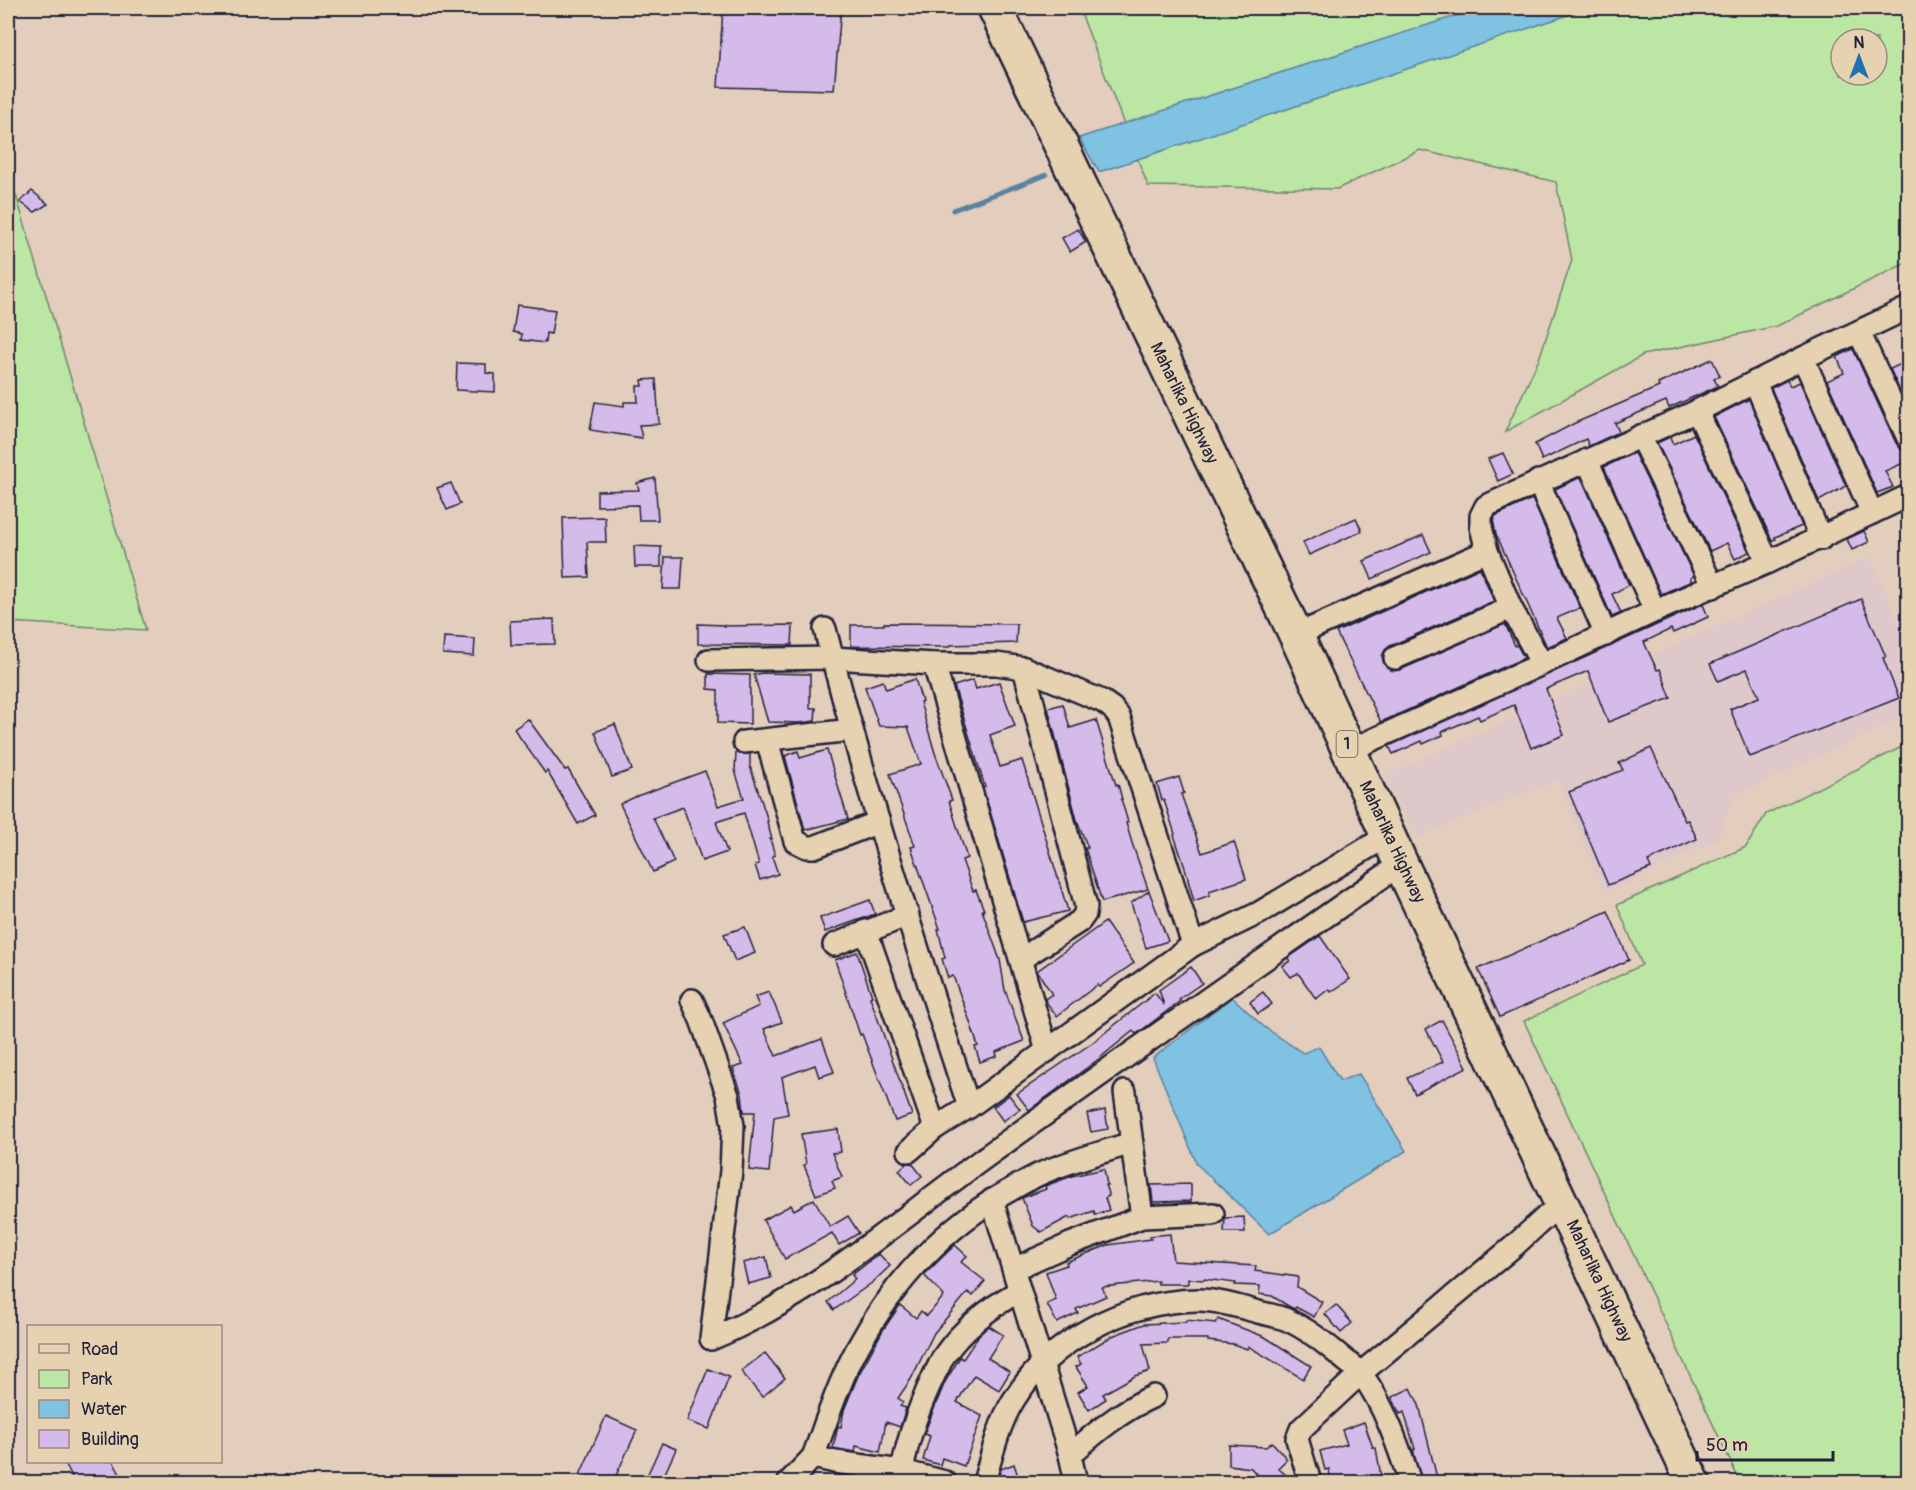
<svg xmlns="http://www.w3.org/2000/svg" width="1916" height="1490" font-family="Pangolin,sans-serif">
<rect width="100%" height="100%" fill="#e3cdbc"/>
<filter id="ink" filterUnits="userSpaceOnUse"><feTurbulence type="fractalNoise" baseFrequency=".0167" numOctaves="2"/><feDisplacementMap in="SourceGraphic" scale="12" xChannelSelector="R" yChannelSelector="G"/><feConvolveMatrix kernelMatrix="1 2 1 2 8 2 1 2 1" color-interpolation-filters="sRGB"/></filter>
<g filter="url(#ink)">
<path fill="#dfc8ca" d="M 1870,557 L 1908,644 L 1908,715 L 1734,795 L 1716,840 L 1605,893 L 1557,780 L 1417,837 L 1385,776 Z"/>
<g fill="#bbe6a3" stroke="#6e846f" stroke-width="1.5" fill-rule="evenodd">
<path d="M 1079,8 L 1908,8 L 1908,262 L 1777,326 L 1643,355 L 1505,432 L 1539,359 L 1572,260 L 1556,182 L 1420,150 L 1337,189 L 1148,186 ZM 1841,39 L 1877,39 L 1877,75 L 1841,75 Z"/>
<path d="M 8,191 L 16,195 L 146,630 L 8,622 Z"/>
<path d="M 1908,744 L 1908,1482 L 1740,1482 L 1524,1021 L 1642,965 L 1617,905 L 1746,847 L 1766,814 Z"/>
</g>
<g fill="#80c2e1" stroke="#5a829f" stroke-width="1.5">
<path d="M 1480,8 L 1589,8 L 1099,172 L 1079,138 Z"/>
<path d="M 1232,997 L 1263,1026 L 1303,1053 L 1319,1047 L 1340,1081 L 1359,1074 L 1406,1151 L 1269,1234 L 1197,1164 L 1153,1058 Z"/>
</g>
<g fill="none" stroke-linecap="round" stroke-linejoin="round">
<path stroke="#5a829f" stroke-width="5" d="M 953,210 L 1046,175"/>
</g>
<g fill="#d5bbea" stroke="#22223b" stroke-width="1.5">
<path d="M 723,8 L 841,8 L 834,90 L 718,87 Z"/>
<path d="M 32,191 L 48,204 L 35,212 L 20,202 Z"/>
<path d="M 1078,229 L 1086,242 L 1070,252 L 1062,238 Z"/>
<path d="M 517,305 L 555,310 L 551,334 L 546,333 L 545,343 L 521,340 L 522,334 L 513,332 Z"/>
<path d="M 1853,349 L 1896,443 L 1901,449 L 1908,450 L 1908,461 L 1885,471 L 1893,487 L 1877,493 L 1827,381 L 1844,373 L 1837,357 Z"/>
<path d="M 1712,359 L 1720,376 L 1714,379 L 1718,386 L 1669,408 L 1666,401 L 1615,423 L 1619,432 L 1589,446 L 1586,439 L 1542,460 L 1535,444 L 1575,423 L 1659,387 L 1658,384 Z"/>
<path d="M 457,363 L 486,364 L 486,373 L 495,374 L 495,392 L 456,390 Z"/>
<path d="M 1901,364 L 1908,380 L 1908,409 L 1890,369 Z"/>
<path d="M 656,379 L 659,424 L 639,425 L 642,438 L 590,430 L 595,402 L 624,406 L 624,402 L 638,402 L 637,386 L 643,386 L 642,380 Z"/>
<path d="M 1787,380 L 1790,386 L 1800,382 L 1846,486 L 1819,501 L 1771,388 Z"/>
<path d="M 1749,399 L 1802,526 L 1775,537 L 1776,539 L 1772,540 L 1714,417 Z"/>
<path d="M 1694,434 L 1749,552 L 1735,559 L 1727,543 L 1710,551 L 1657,443 L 1670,437 L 1673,444 Z"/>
<path d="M 1503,453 L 1513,474 L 1498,481 L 1488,459 Z"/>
<path d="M 1634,453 L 1694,576 L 1690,578 L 1692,581 L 1661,594 L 1604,467 Z"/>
<path d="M 1581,477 L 1629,585 L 1612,594 L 1621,613 L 1612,617 L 1555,489 Z"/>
<path d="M 655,478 L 658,520 L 639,520 L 638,505 L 597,506 L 597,491 L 639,490 L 637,483 Z"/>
<path d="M 451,483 L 460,504 L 447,510 L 437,488 Z"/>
<path d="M 1532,499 L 1580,608 L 1557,618 L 1567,638 L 1547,647 L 1496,534 L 1494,525 L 1495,516 Z"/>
<path d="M 605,517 L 606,542 L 587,542 L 589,577 L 565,578 L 563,518 Z"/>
<path d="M 1356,518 L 1362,531 L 1309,555 L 1303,542 Z"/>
<path d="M 1864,531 L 1869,542 L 1852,550 L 1847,539 Z"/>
<path d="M 1423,535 L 1431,552 L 1372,579 L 1364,561 Z"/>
<path d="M 634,546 L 661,547 L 661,567 L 635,567 Z"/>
<path d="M 665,557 L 683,557 L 681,589 L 663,589 Z"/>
<path d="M 1480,568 L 1494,601 L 1390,646 L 1385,650 L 1382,656 L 1384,664 L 1387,668 L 1393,671 L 1400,670 L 1505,624 L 1515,646 L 1517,645 L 1524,658 L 1381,722 L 1336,632 Z"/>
<path d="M 1861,599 L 1886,657 L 1883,658 L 1899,698 L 1750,757 L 1730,709 L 1759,697 L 1747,669 L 1718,681 L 1710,664 Z"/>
<path d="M 1703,604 L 1708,617 L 1673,633 L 1671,629 L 1644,642 L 1657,670 L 1660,669 L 1671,698 L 1608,722 L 1588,671 L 1546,689 L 1564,735 L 1531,748 L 1514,705 L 1480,720 L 1478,716 L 1442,732 L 1443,735 L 1423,744 L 1422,741 L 1393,754 L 1389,746 Z"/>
<path d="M 554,619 L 555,644 L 511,645 L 510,621 Z"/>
<path d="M 884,623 L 1017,624 L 1016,643 L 950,645 L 950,647 L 851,646 L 851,625 L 884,625 Z"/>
<path d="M 698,624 L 724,625 L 724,626 L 793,625 L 792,645 L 698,644 Z"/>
<path d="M 444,637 L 475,639 L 474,656 L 443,654 Z"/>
<path d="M 762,673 L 810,674 L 810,708 L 816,708 L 815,721 L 800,723 L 768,722 L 754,675 Z"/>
<path d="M 708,674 L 750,675 L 750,724 L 718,723 L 718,690 L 708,689 Z"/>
<path d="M 915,679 L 922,701 L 920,702 L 935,753 L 952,800 L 949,801 L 967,858 L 962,860 L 973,891 L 976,890 L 984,910 L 982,910 L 1000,960 L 1005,990 L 1024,1041 L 996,1052 L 997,1056 L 980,1062 L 975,1047 L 978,1046 L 969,1019 L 953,976 L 948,978 L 942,959 L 945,958 L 938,929 L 940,929 L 911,847 L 915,846 L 890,774 L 921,764 L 908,727 L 879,726 L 865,687 L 883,681 L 886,689 Z"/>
<path d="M 973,680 L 976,689 L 999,682 L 1015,726 L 990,735 L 1000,767 L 1022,760 L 1068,911 L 1023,922 L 983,788 L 985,787 L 954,686 Z"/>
<path d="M 1063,704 L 1070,728 L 1096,720 L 1116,785 L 1118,784 L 1122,799 L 1121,799 L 1128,822 L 1126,823 L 1132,843 L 1148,889 L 1102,902 L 1085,848 L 1088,848 L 1077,820 L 1048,708 Z"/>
<path d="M 528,719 L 565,770 L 568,769 L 595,815 L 578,824 L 547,771 L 545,773 L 514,729 Z"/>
<path d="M 615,724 L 632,770 L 612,777 L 595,732 Z"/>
<path d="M 1651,748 L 1685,821 L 1688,820 L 1697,839 L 1648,861 L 1651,868 L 1608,885 L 1569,792 L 1623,770 L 1619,763 Z"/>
<path d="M 827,750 L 848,819 L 805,830 L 785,756 L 798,751 L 800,758 Z"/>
<path d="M 736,752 L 739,754 L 750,754 L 750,766 L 768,821 L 767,822 L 772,839 L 770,839 L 775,855 L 772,856 L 778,874 L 760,880 L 755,865 L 759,864 L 744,813 L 716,822 L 727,852 L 702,861 L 683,807 L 653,818 L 674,862 L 653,872 L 620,804 L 637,796 L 705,771 L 718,806 L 744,798 L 735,771 Z"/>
<path d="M 1179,777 L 1184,793 L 1181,794 L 1202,853 L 1234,842 L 1246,879 L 1209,891 L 1210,895 L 1194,901 L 1188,880 L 1189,880 L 1174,835 L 1175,834 L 1164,800 L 1162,800 L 1157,784 Z"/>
<path d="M 1149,891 L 1168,941 L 1146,948 L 1131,903 Z"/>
<path d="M 870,900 L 875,914 L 825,932 L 820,918 Z"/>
<path d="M 1608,911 L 1629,960 L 1500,1017 L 1478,969 Z"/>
<path d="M 1105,922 L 1134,963 L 1099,987 L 1097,985 L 1057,1016 L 1046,1002 L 1045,999 L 1052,994 L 1037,971 Z"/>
<path d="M 745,927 L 755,953 L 735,961 L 724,934 Z"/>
<path d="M 1320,936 L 1350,979 L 1331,992 L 1329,989 L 1316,999 L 1298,973 L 1291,977 L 1282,966 L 1290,961 L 1288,958 Z"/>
<path d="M 857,952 L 872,996 L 870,997 L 912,1115 L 895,1121 L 862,1034 L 860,1035 L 835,960 Z"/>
<path d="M 1191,967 L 1202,983 L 1179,999 L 1180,1001 L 1150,1024 L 1136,1034 L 1133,1031 L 1096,1061 L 1029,1110 L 1017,1094 L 1092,1043 L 1155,993 L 1164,1005 L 1159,990 Z"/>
<path d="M 769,992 L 782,1022 L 764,1029 L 776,1056 L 822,1039 L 834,1072 L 819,1077 L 815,1065 L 782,1077 L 788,1114 L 774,1117 L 769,1172 L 749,1170 L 755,1112 L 744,1112 L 742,1094 L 733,1068 L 743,1065 L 723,1023 L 759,1006 L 755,997 Z"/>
<path d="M 1263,992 L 1272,1004 L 1258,1014 L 1250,1002 Z"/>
<path d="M 1442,1020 L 1467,1067 L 1415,1094 L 1407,1078 L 1443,1062 L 1426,1029 Z"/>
<path d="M 1009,1095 L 1020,1109 L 1003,1121 L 993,1107 Z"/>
<path d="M 1105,1110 L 1108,1129 L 1091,1132 L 1087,1114 Z"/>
<path d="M 838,1129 L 841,1152 L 832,1153 L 842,1177 L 832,1181 L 835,1188 L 816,1195 L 804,1165 L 806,1164 L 801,1134 Z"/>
<path d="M 907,1163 L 912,1163 L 922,1176 L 911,1185 L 899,1170 Z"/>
<path d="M 1104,1169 L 1107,1185 L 1105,1185 L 1109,1196 L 1105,1198 L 1109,1210 L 1095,1215 L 1094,1211 L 1070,1219 L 1069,1217 L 1041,1232 L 1033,1226 L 1022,1198 L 1046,1189 L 1045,1186 L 1072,1176 Z"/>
<path d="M 1191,1184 L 1191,1201 L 1153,1202 L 1151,1185 Z"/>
<path d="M 814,1199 L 830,1227 L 848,1216 L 859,1233 L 839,1245 L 832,1233 L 785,1259 L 763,1220 L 791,1205 L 794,1210 Z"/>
<path d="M 1244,1217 L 1245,1232 L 1224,1232 L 1225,1218 Z"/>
<path d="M 1170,1234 L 1173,1261 L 1256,1266 L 1255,1271 L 1298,1277 L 1297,1287 L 1322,1302 L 1314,1317 L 1296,1307 L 1295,1309 L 1290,1307 L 1272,1296 L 1259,1294 L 1260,1286 L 1235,1285 L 1236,1283 L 1204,1279 L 1204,1280 L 1188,1279 L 1188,1284 L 1158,1284 L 1158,1281 L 1102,1287 L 1106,1296 L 1076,1309 L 1078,1313 L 1057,1323 L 1047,1304 L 1056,1300 L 1046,1272 L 1067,1265 L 1066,1262 L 1108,1245 L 1151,1239 L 1150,1236 Z"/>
<path d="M 955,1245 L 967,1256 L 961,1262 L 985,1281 L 973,1296 L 968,1292 L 934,1333 L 911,1379 L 898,1398 L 903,1402 L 900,1406 L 906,1408 L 900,1427 L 886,1422 L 880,1452 L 856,1446 L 855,1452 L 833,1448 L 838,1426 L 841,1427 L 844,1410 L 858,1376 L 883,1330 L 900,1305 L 916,1318 L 921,1311 L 927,1316 L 944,1296 L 924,1275 Z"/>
<path d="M 879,1254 L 890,1266 L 873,1282 L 834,1310 L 828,1302 L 855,1279 L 852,1275 Z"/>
<path d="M 766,1257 L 771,1278 L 748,1284 L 743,1263 Z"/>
<path d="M 1336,1305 L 1352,1323 L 1341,1333 L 1325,1314 Z"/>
<path d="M 1218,1319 L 1265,1337 L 1311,1366 L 1303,1379 L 1248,1346 L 1247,1349 L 1233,1344 L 1208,1341 L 1208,1339 L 1168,1339 L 1168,1343 L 1143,1344 L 1150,1371 L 1135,1376 L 1103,1394 L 1106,1399 L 1089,1410 L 1078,1392 L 1088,1386 L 1076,1367 L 1081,1364 L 1077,1357 L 1112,1336 L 1144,1324 L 1186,1322 L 1186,1320 L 1216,1323 Z"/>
<path d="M 989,1326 L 1003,1335 L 988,1358 L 1010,1372 L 999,1390 L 974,1375 L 957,1402 L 982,1416 L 964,1466 L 942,1458 L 940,1465 L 923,1460 L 930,1436 L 924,1434 L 945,1382 L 960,1357 L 963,1359 L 980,1334 Z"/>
<path d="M 765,1353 L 785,1378 L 762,1397 L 741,1371 Z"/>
<path d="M 708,1369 L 729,1377 L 709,1429 L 687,1421 Z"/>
<path d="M 1411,1388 L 1419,1405 L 1438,1482 L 1422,1482 L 1414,1454 L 1414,1449 L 1415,1449 L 1404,1412 L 1400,1414 L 1392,1397 Z"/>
<path d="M 606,1416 L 637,1430 L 613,1482 L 601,1476 L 597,1482 L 580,1475 Z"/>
<path d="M 1364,1422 L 1373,1448 L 1376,1448 L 1382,1482 L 1331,1482 L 1329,1469 L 1325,1470 L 1320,1451 L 1347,1444 L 1342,1430 Z"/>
<path d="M 1272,1442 L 1287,1459 L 1278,1468 L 1294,1482 L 1263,1482 L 1251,1468 L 1229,1465 L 1229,1445 L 1266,1447 Z"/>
<path d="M 662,1443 L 676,1449 L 661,1482 L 656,1482 L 646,1478 Z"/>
<path d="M 64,1461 L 113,1461 L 124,1482 L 75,1482 Z"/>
<path d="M 1014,1464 L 1020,1482 L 997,1482 L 1001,1469 Z"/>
</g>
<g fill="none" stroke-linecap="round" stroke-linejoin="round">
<defs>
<g id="minor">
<path d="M 1859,332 L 1908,438"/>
<path d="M 1803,358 L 1872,513"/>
<path d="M 1755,382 L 1821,539"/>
<path d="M 1697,411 L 1768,562"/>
<path d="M 1640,436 L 1713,587"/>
<path d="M 1587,460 L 1655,611"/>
<path d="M 1538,481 L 1606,635"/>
<path d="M 825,629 C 866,790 917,949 969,1107"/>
<path d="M 1296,635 L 1487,551"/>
<path d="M 1395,658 L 1511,608"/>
<path d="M 709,660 L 832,658 L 934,664 L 996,664 L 1024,668 L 1102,701 L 1112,708 L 1119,717 L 1193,945"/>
<path d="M 934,664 L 1047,1051"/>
<path d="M 1542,664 L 1511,608 L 1487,551 L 1481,527 L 1481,516 L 1486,506 L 1697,411 L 1803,358 L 1908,308"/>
<path d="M 767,740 L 795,841 L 807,847 L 814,847 L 879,822"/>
<path d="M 744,742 L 852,730"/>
<path d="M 1350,750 L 1542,664 L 1655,611 L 1768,562 L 1908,496"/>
<path d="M 866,931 L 935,1128"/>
<path d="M 834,945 L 908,915"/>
<path d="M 1021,959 L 1080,921 L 1085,914 L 1086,906 L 1024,668"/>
<path d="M 692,1000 L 701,1020 L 728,1096 L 733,1126 L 731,1171 L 711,1339 C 814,1296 897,1221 987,1156 C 1124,1057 1263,960 1401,864"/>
<path d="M 1125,1092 L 1142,1217"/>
<path d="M 909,1151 L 935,1128 L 969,1107 L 1193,945 L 1259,913 L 1389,835"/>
<path d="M 992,1200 L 1070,1455 L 1076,1482"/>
<path d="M 1014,1269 L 1070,1244 L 1142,1217 L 1213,1214"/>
<path d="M 1070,1455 C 1096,1432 1122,1410 1154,1396"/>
<path d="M 813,1457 C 827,1420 839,1381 858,1347 C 894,1281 946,1225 1012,1189 C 1021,1184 1031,1178 1040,1174 C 1069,1161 1101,1153 1131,1143"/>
<path d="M 789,1482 L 813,1457 L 835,1462 L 902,1471 L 945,1482"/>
<path d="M 901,1482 C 904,1445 919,1407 935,1373 C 939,1367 941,1359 946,1353 C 965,1326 991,1307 1019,1291"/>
<path d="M 984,1482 C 992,1455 998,1426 1013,1401 C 1051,1339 1124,1302 1196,1300 C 1214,1299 1241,1307 1258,1312 C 1267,1314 1276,1316 1285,1319 C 1307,1328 1327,1345 1345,1360 C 1350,1364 1358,1369 1362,1375 C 1384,1404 1399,1448 1410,1482"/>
<path d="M 1310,1482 L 1297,1439 L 1301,1429 L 1361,1373 L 1514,1246 L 1562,1202"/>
</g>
<path id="trunk" d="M 995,8 L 1296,635 L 1401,864 L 1693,1482"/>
</defs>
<use href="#minor" stroke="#22223b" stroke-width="26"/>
<use href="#trunk" stroke="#22223b" stroke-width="38"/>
<use href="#minor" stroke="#e6d1b0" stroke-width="21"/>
<use href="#trunk" stroke="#e6d1b0" stroke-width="33"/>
</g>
</g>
<g text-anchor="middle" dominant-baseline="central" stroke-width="4.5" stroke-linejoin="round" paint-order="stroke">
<rect fill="#e6d1b0" stroke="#5d565e" stroke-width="1.5" x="1336.5" y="731" width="21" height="26" rx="4.5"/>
<g font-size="16" font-weight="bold" fill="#22223b">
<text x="1347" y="744">1</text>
</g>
<g font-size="18" fill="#22223b" stroke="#e6d1b0">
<text transform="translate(1184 403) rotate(64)">Maharlika Highway</text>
<text transform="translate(1392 842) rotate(65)">Maharlika Highway</text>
<text transform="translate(1599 1281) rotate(65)">Maharlika Highway</text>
</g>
</g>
<rect width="1916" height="1490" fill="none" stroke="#e6d1b0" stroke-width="30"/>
<rect x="15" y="15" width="1886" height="1460" fill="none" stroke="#22223b" stroke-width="2" filter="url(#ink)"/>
<rect x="27" y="1325" width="195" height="138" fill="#e6d1b0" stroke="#988b81" stroke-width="1.5"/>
<rect x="39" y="1344" width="30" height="9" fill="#e6d1b0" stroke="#988b81" stroke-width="1.5"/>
<text x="81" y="1355" font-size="18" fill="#22223b">Road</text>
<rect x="39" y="1370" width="30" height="18" fill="#bbe6a3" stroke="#988b81" stroke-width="1.5"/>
<text x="81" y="1385" font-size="18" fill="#22223b">Park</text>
<rect x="39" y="1400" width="30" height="18" fill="#80c2e1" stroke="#988b81" stroke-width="1.5"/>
<text x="81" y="1415" font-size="18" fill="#22223b">Water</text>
<rect x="39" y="1430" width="30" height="18" fill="#d5bbea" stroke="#988b81" stroke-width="1.5"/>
<text x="81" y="1445" font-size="18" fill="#22223b">Building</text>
<g transform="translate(1859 57)"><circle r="28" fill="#e6d1b0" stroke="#988b81" stroke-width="1.5"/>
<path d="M0-4.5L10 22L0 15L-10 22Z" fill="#1f6fb2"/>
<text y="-9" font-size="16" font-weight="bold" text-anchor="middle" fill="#22223b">N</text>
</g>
<path d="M1697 1451v9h136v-9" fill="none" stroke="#22223b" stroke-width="3"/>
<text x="1706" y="1451" font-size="18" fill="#22223b" stroke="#e6d1b0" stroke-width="4.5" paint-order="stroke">50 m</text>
</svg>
